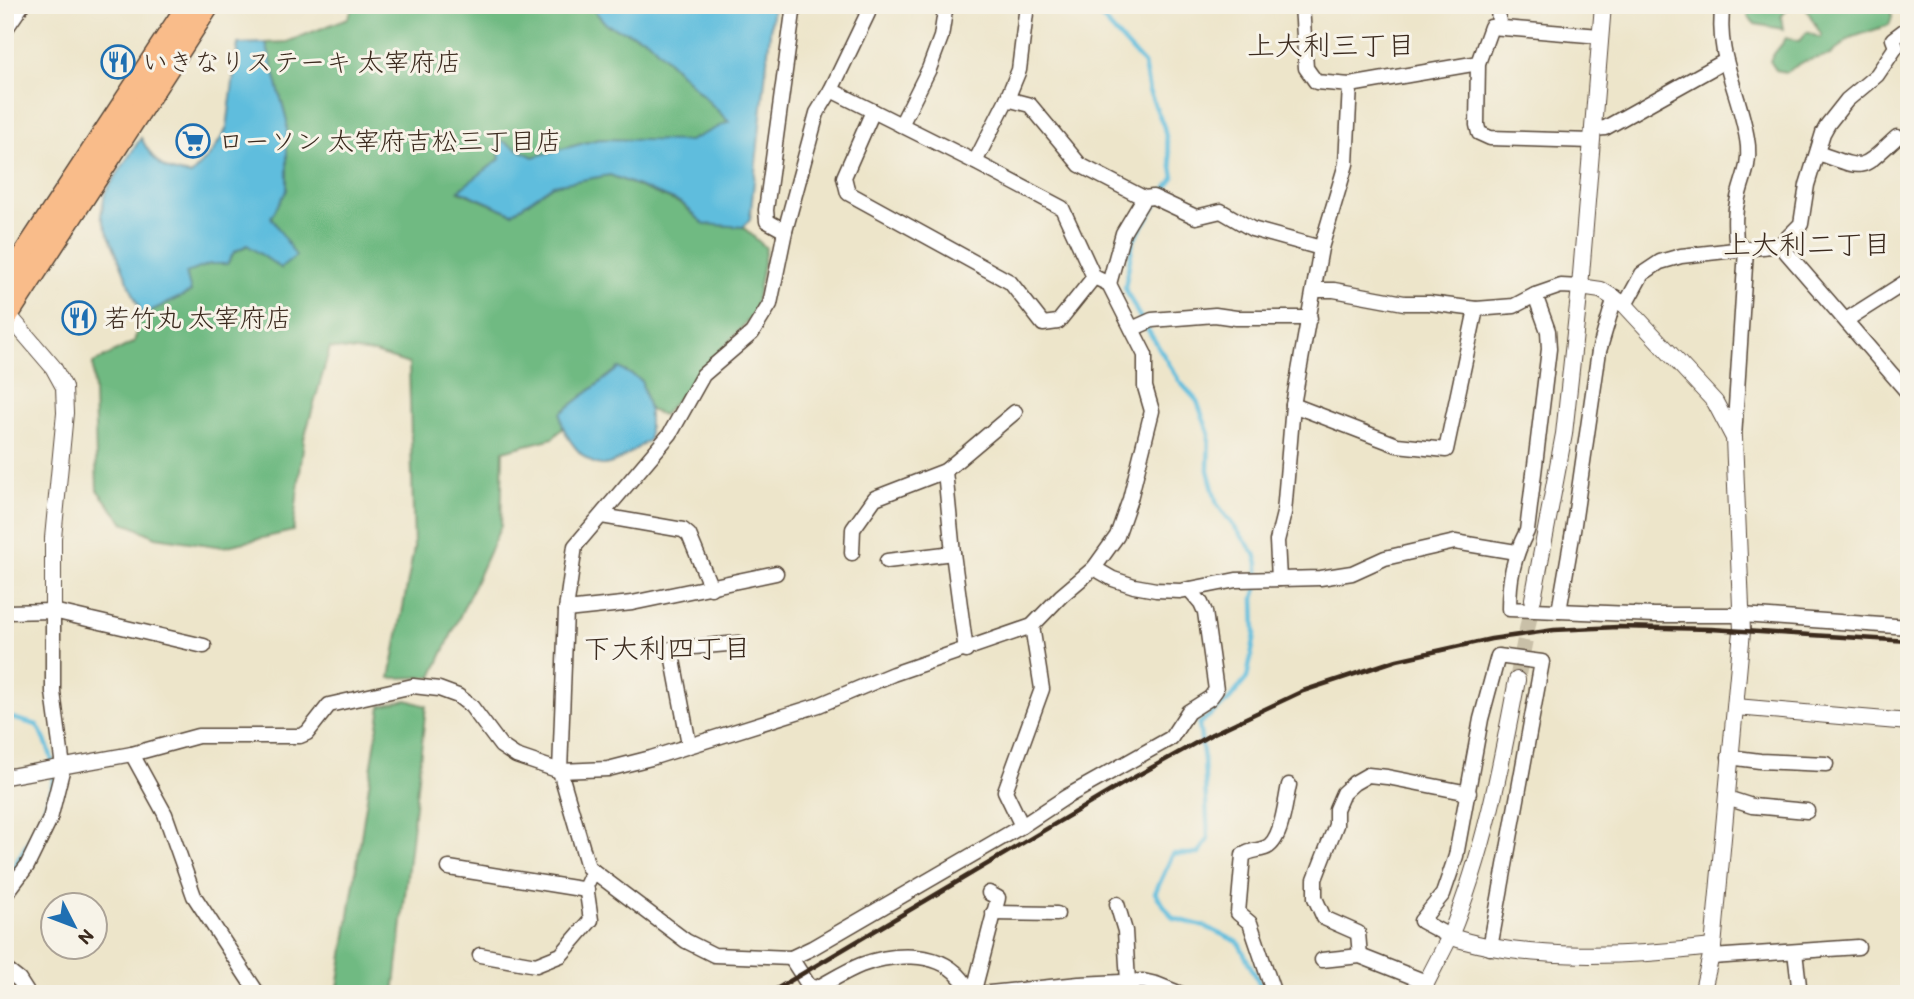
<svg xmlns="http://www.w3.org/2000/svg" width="1914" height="999" font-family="Itim,'Klee One',sans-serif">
<rect width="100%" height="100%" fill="#f7f3e8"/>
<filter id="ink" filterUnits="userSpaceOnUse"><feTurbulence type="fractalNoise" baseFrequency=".0143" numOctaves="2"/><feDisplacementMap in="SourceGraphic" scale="14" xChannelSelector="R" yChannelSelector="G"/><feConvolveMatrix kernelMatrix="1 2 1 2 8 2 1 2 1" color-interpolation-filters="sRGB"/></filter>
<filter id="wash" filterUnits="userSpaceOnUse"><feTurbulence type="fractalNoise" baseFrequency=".00686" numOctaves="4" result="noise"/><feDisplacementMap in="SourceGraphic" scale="28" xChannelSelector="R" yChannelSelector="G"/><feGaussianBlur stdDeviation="1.57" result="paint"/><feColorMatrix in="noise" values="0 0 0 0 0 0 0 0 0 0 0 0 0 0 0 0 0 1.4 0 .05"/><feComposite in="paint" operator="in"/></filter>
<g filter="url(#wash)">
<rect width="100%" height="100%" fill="#ede5ca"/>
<g fill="#6fba82" stroke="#557250" stroke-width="2">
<path d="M 354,5 L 589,5 L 607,25 L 647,39 L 729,122 L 689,142 L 599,139 L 533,157 L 497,139 L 500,159 L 459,191 L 512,213 L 553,185 L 610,175 L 682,204 L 704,224 L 743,227 L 766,248 L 754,314 L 663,415 L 649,410 L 641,380 L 619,368 L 561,413 L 563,428 L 553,438 L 503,451 L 501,526 L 432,677 L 390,678 L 414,548 L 409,364 L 375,353 L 330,348 L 304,439 L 293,531 L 223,547 L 156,537 L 123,522 L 97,490 L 93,363 L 134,342 L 142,315 L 191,292 L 185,273 L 210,264 L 227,264 L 234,252 L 248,245 L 281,268 L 270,216 L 287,190 L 287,121 L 266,43 L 287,42 L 348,18 Z"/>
<path d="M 1751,5 L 1784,5 L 1787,9 L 1781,17 L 1783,29 L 1755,24 L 1748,16 Z"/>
<path d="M 1804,5 L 1889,5 L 1892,17 L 1889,25 L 1850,38 L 1830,55 L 1805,61 L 1786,72 L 1776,70 L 1770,61 C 1774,51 1781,47 1786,38 L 1799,41 L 1807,32 L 1820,38 L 1822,36 Z"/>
<path d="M 407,700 L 426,706 L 394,994 L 337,994 L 381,706 Z"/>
</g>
<g fill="#5fbddd" stroke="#4d747e" stroke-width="2">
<path d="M 589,5 L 773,5 L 750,219 L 743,227 L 704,224 L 682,203 L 610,175 L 553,185 L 512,213 L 459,190 L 500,159 L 497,138 L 533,157 L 599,139 L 689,141 L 729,122 L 647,39 L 607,25 Z"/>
<path d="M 266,43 L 287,121 L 287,190 L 271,217 L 296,256 L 281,268 L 247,245 L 234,252 L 227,264 L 210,264 L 186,273 L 191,292 L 142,315 L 101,216 L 105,193 L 141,138 C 154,162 162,172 191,175 L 212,153 L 227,128 L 238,44 Z"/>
<path d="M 619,368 L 641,380 L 649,410 L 649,440 C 636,448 619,463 604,465 C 588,467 570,443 564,429 C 562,425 561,418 561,413 Z"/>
</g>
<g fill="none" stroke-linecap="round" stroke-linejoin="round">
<g stroke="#5fbddd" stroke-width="4.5">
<path d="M 1095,5 L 1099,15 L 1144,64 L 1149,91 L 1164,127 L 1174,177 L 1133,241 L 1125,288 L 1137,312 L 1180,382 L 1197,401 L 1209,434 L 1208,470 L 1217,504 L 1255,554 L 1258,564 L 1258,585 L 1254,598 L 1255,634 L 1247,678 L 1229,700 L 1199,724 L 1204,760 L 1208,839 L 1199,854 L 1173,854 L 1155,893 L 1173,918 L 1206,927 L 1238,942 L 1265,994"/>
<path d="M 5,716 L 37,725 C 46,741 55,759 53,778 C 51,804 21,858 5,878"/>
</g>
</g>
</g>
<g filter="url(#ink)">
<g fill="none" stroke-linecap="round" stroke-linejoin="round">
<path stroke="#c9c0a8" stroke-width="16" stroke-dasharray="16 8" stroke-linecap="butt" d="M 1517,680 L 1533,599"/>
<defs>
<g id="minor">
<path d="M 867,5 L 868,13 L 831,90 L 817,113 L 785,231 L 770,304 L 752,333 L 703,375 L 670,434 L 575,546 L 566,610 L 560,771 L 588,867 L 686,941 L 714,955 L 791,958 L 812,948 L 1022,826 L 1005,791 L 1042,689 L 1032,626"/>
<path d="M 1027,5 L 1019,70 L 1007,99 L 1030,105 L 1080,165 L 1144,198 L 1153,197 L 1196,217 L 1221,211 L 1252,229 L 1321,248"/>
<path d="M 1302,5 L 1306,68 L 1316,82 L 1350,85 L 1478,63 L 1491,27 L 1600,36"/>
<path d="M 1498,5 L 1499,27"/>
<path d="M 1723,5 C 1714,55 1743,98 1748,146 C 1750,166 1742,180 1738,198 C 1734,213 1735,226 1736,241 L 1746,250"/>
<path d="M 5,30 L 22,5"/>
<path d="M 1478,63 L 1477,125 L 1479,133 L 1490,138 L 1592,141"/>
<path d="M 831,90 L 975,162 L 1007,99"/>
<path d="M 873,111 L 844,177 L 848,193 L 1010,282 L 1043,324 L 1058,322 L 1094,277 L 1109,284 L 1123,233 L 1144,198"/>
<path d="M 901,125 L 929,69 L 941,37 L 946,5"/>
<path d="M 1593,129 L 1605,128 L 1725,61"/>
<path d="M 1818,153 C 1867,170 1858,172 1897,137"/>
<path d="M 975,162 L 1062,208 L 1094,277"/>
<path d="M 785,231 L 767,221 L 766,210 L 794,5"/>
<path d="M 1780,245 L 1909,394"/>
<path d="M 1580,287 L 1561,286 L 1535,295 L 1548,331 L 1549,349 L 1527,531 C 1513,558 1509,579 1509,609 L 1655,615 L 1742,615 L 1909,627"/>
<path d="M 1314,290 L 1334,290 L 1404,303 L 1429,303 L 1476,309 L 1514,306 L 1535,295"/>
<path d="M 1625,305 L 1642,274 L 1660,262 L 1681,256 L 1780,245 L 1801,224 L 1807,185 L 1823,133 L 1828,124 L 1847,100 L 1877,75 L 1896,47 L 1893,39 L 1909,27"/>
<path d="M 1846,320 L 1909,280"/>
<path d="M 1132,329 L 1152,320 L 1215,315 L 1236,318 L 1310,318"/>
<path d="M 1293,405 L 1397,445 L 1446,450 L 1476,309"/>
<path d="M 1734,438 L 1746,250"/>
<path d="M 945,471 L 953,553 L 966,651"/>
<path d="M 602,516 L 683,530 L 689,535 L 711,588"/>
<path d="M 852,553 L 853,529 L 875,498 L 945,471 L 1015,412"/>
<path d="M 887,561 L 953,553"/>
<path d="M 1094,568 L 1113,579 L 1134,586 L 1156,590 L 1180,591 L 1236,580 L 1320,578 L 1352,573 L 1385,558 L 1455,542 L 1516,552"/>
<path d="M 1279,579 L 1277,541 L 1284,513 L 1293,405 L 1321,248 L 1346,164 L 1350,85"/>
<path d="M 566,610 L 632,603 L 776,573"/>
<path d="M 1559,611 L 1573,531 L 1599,351 L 1615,297"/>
<path d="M 5,612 L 53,611 L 204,646"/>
<path d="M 689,744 L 671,649 L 739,643"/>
<path d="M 132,754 L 165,814 L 194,896 L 258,994"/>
<path d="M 1729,757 L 1760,761 L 1826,764"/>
<path d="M 5,777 L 132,754 L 198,736 L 300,736 L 307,733 L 329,705 L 413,686 L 439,689 L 458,696 L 471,706 L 501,746 L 516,756 L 560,771 L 608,769 L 651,758 L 819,705 L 893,674 L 1032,626 L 1061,596 L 1094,568 L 1117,536 L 1130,499 L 1152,411 L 1145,387 L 1145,355 L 1109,284"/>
<path d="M 1727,798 L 1752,806 L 1807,811"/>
<path d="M 1022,826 L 1066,797 L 1171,738 L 1188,712 L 1210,698 L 1216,690 L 1205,612 L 1201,603 L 1189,589"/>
<path d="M 449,868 L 587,890"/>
<path d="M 5,895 L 27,866 L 50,819 L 63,767 L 53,692 L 53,611"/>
<path d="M 1117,904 L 1125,931 L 1128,982"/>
<path d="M 993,913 L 1057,914"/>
<path d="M 1449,936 L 1421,921 L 1443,894 L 1456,856 L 1481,719 L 1498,656 L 1542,662 L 1490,948"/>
<path d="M 1795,952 L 1800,994"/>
<path d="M 480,955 L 536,965 L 561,955 L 591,920 L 586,886 L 593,871"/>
<path d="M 1360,956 L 1358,933 L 1324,918 L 1315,898 L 1315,879 L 1336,825 L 1336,809 L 1343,793 L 1354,783 L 1368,775 L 1387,777 L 1469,793"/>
<path d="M 1712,957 L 1858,947"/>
<path d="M 791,958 L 809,986 L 817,988 L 817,994"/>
<path d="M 1322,960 L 1360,956 L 1426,982"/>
<path d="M 5,969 L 19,980 L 28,994"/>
<path d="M 817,988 C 832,980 846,971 861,965 C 890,954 936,950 959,976 C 964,981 968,988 972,994"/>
<path d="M 973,994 L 998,898 L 989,893"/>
<path d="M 980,994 L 1079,984 L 1143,981 L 1156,984 L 1181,994"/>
<path d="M 1274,994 L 1250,923 L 1238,913 L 1243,855 C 1251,850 1257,851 1265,848 C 1282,842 1285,802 1289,785"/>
</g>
<g id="tertiary">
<path d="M 1603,5 L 1580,287 L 1601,290 L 1625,305 L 1715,402 L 1734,438 L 1742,631 L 1713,947 L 1702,994"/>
<path d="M 5,311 L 53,367 L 64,387 L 65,413 L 53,538 L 53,611"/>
<path d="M 1533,599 L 1564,434 L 1580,287"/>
<path d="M 1736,707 L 1909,722"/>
<path d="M 1449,936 C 1524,962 1635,956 1713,947"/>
<path d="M 1421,994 C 1430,974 1441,955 1450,936 C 1484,854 1501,766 1517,680"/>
</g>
<g id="primary">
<path d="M 5,283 L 188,5"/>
<path d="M 5,319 L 209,5"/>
</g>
</defs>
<use href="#minor" stroke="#564638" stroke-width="17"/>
<use href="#tertiary" stroke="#564638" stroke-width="18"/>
<use href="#primary" stroke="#564638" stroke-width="24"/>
<use href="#minor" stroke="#fff" stroke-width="14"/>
<use href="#tertiary" stroke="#fff" stroke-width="16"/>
<use href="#primary" stroke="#f9bc8a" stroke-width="21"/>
<path stroke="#3b2a1e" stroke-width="4.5" d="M 768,994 L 1124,783 L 1212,734 L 1303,691 L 1397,660 L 1491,639 L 1554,630 L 1618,627 L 1711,629 L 1909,641"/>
</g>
</g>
<defs>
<symbol id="restaurant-ring" viewBox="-11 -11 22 22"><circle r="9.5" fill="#f7f3e8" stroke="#1f6fb2" stroke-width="1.5"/><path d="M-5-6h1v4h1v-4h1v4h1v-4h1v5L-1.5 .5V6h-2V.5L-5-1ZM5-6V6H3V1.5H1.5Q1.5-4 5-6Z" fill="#1f6fb2"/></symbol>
<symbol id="supermarket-ring" viewBox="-11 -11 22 22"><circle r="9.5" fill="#f7f3e8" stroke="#1f6fb2" stroke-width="1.5"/><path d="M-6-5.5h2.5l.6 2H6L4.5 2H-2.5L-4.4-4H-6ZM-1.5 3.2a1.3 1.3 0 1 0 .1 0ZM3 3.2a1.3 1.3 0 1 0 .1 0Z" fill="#1f6fb2"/></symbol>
</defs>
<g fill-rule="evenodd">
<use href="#restaurant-ring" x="99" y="43" width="38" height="38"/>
<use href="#supermarket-ring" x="174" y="122" width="38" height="38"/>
<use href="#restaurant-ring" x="60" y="299" width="38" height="38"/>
</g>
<g text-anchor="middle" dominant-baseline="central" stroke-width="6" stroke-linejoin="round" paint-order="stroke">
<g font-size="26" fill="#3b2a1e" stroke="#f7f3e8" text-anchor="start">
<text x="142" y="62">いきなりステーキ 太宰府店</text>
<text x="218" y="141">ローソン 太宰府吉松三丁目店</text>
<text x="104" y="318">若竹丸 太宰府店</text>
</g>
<g font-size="28" fill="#3b2a1e" stroke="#f7f3e8">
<text x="1331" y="45">上大利三丁目</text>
<text x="1807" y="244">上大利二丁目</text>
<text x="667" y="648">下大利四丁目</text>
</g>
</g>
<rect width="1914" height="999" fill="none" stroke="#f7f3e8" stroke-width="28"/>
<g transform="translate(74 926) rotate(132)"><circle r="33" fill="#f7f3e8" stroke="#aca397" stroke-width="2"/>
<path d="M0-5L12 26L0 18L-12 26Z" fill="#1f6fb2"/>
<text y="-10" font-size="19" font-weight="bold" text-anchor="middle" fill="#3b2a1e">N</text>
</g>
</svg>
